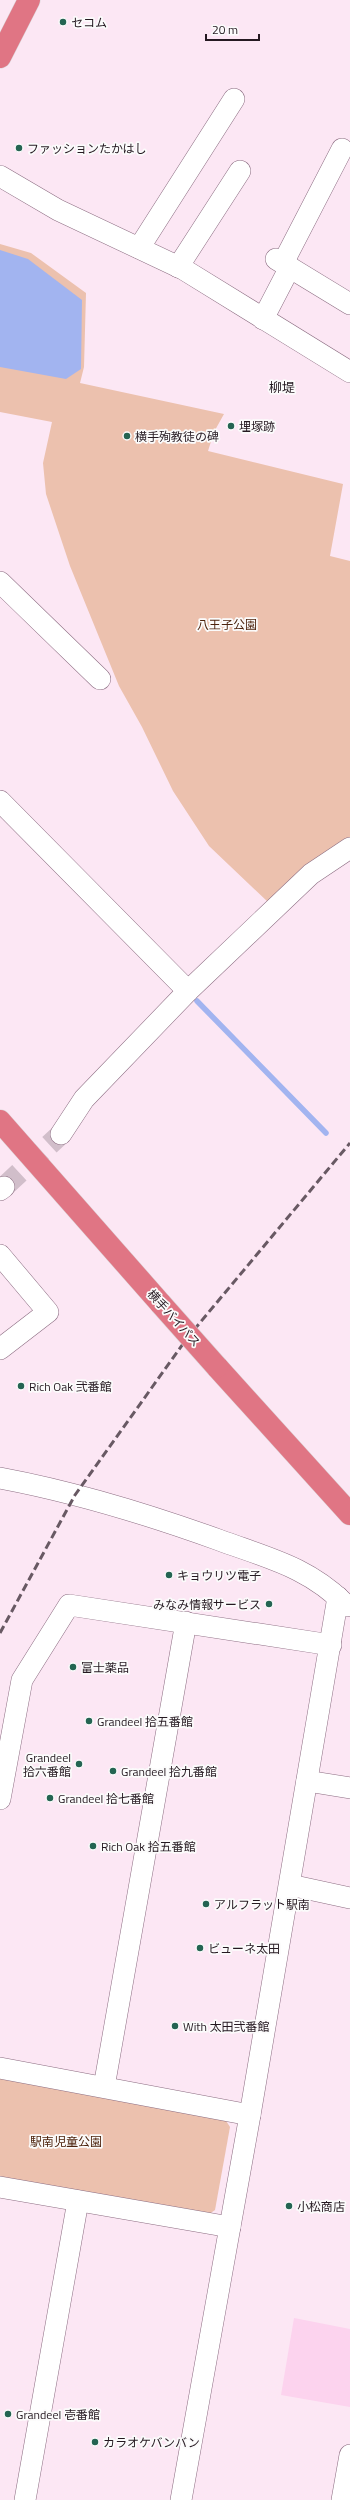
<svg xmlns="http://www.w3.org/2000/svg" width="350" height="2500" font-family="'Titillium Web','Noto Sans JP',sans-serif">
<rect width="100%" height="100%" fill="#fce7f4"/>
<path fill="#fcd3ee" d="M 294,2318 L 350,2329 L 350,2407 L 281,2395 Z"/>
<g fill="#ecc1ae">
<path d="M 0,244 L 31,253 L 86,293 L 84,367 L 80,383 L 224,414 L 214,432 L 208,451 L 343,484 L 330,556 L 350,561 L 350,837 L 336,845 L 269,903 L 209,846 L 173,791 L 142,727 L 119,686 L 70,566 L 46,494 L 43,463 L 52,422 L 0,412 Z"/>
<path d="M 0,2077 L 223,2116 L 230,2127 L 215,2210 L 205,2217 L 0,2182 Z"/>
</g>
<path fill="#a2b4f0" d="M 0,250 L 28,259 L 82,300 L 81,369 L 66,379 L 0,367 Z"/>
<g fill="none" stroke-linecap="round" stroke-linejoin="round">
<path stroke="#a2b4f0" stroke-width="5.5" d="M 197,1001 L 326,1133"/>
<path stroke="#d1beca" stroke-width="21" stroke-dasharray="21 10" stroke-linecap="butt" d="M 4,1187 L 61,1134"/>
<defs>
<g id="minor">
<path d="M 0,176 L 58,210 L 183,269 L 350,372"/>
<path d="M 139,248 L 234,99"/>
<path d="M 276,259 L 350,304"/>
<path d="M 283,263 L 342,149"/>
<path d="M 178,267 L 240,171"/>
<path d="M 263,319 L 290,267"/>
<path d="M 0,582 L 100,679"/>
<path d="M 0,801 L 188,991"/>
<path d="M 61,1134 L 84,1099 L 188,991 L 311,874 L 350,848"/>
<path d="M 0,1190 L 4,1187"/>
<path d="M 0,1255 L 48,1312 L 0,1349"/>
<path d="M 0,1478 C 75,1492 147,1514 219,1540 C 268,1558 309,1567 347,1606"/>
<path d="M 307,1781 L 350,1788"/>
<path d="M 0,1799 L 22,1680 L 69,1605 L 331,1645"/>
<path d="M 290,1885 L 350,1898"/>
<path d="M 0,2068 L 250,2115"/>
<path d="M 104,2087 L 186,1622"/>
<path d="M 0,2187 L 230,2227"/>
<path d="M 25,2500 L 78,2201"/>
<path d="M 181,2500 L 250,2115 L 338,1597"/>
<path d="M 342,2500 L 350,2455"/>
</g>
<g id="highway">
<path d="M 0,57 L 29,0"/>
<path d="M 0,1121 L 161,1304"/>
<path d="M 217,1367 L 350,1514"/>
</g>
</defs>
<use href="#minor" stroke="#8c6d82" stroke-width="22"/>
<use href="#highway" stroke="#d8d6d7" stroke-width="23"/>
<use href="#minor" stroke="#fff" stroke-width="21"/>
<use href="#highway" stroke="#e07584" stroke-width="22"/>
<path stroke="#685963" stroke-width="3" stroke-dasharray="8 4" stroke-linecap="butt" d="M 0,1633 L 75,1495 L 188,1337 L 350,1143"/>
<defs>
<path id="highway-bridge" d="M 161,1304 L 217,1367"/>
</defs>
<use href="#highway-bridge" stroke="#d8d6d7" stroke-width="23" stroke-linecap="butt"/>
<use href="#highway-bridge" stroke="#e07584" stroke-width="22"/>
</g>
<g fill="#246452" stroke="#fbfbfb" stroke-width="1.5">
<circle cx="63" cy="22" r="4"/>
<circle cx="19" cy="148" r="4"/>
<circle cx="231" cy="426" r="4"/>
<circle cx="127" cy="436" r="4"/>
<circle cx="21" cy="1386" r="4"/>
<circle cx="169" cy="1575" r="4"/>
<circle cx="269" cy="1604" r="4"/>
<circle cx="73" cy="1667" r="4"/>
<circle cx="89" cy="1721" r="4"/>
<circle cx="79" cy="1764" r="4"/>
<circle cx="113" cy="1771" r="4"/>
<circle cx="50" cy="1798" r="4"/>
<circle cx="93" cy="1846" r="4"/>
<circle cx="206" cy="1904" r="4"/>
<circle cx="200" cy="1948" r="4"/>
<circle cx="175" cy="2026" r="4"/>
<circle cx="289" cy="2206" r="4"/>
<circle cx="8" cy="2414" r="4"/>
<circle cx="95" cy="2442" r="4"/>
</g>
<g text-anchor="middle" dominant-baseline="central" stroke-width="3.5" stroke-linejoin="round" paint-order="stroke">
<g font-size="12" fill="#251921" stroke="#fbfbfb" text-anchor="start">
<text x="71" y="22">セコム</text>
<text x="27" y="148">ファッションたかはし</text>
<text x="239" y="426">埋塚跡</text>
<text x="135" y="436">横手殉教徒の碑</text>
<text x="29" y="1386">Rich Oak 弐番館</text>
<text x="177" y="1575">キョウリツ電子</text>
<text x="261" y="1604" text-anchor="end">みなみ情報サービス</text>
<text x="81" y="1667">富士薬品</text>
<text x="97" y="1721">Grandeel 拾五番館</text>
<text x="71" y="1757" text-anchor="end">Grandeel<tspan x="71" dy="14">拾六番館</tspan></text>
<text x="121" y="1771">Grandeel 拾九番館</text>
<text x="58" y="1798">Grandeel 拾七番館</text>
<text x="101" y="1846">Rich Oak 拾五番館</text>
<text x="214" y="1904">アルフラット駅南</text>
<text x="208" y="1948">ビューネ太田</text>
<text x="183" y="2026">With 太田弐番館</text>
<text x="297" y="2206">小松商店</text>
<text x="16" y="2414">Grandeel 壱番館</text>
<text x="103" y="2442">カラオケバンバン</text>
</g>
<g font-size="12" fill="#4d230d" stroke="#fbfbfb">
<text x="227" y="624">八王子公園</text>
<text x="66" y="2141">駅南児童公園</text>
</g>
<g font-size="12" fill="#251921" stroke="#fbfbfb">
<text transform="translate(174 1318) rotate(48)">横手バイパス</text>
</g>
<g font-size="13" fill="#251921" stroke="#fbfbfb">
<text x="282" y="387">柳堤</text>
</g>
</g>
<path d="M206 34v6h53v-6" fill="none" stroke="#251921" stroke-width="2"/>
<text x="212" y="34" font-size="12" fill="#251921" stroke="#fbfbfb" stroke-width="3" paint-order="stroke">20 m</text>
</svg>
